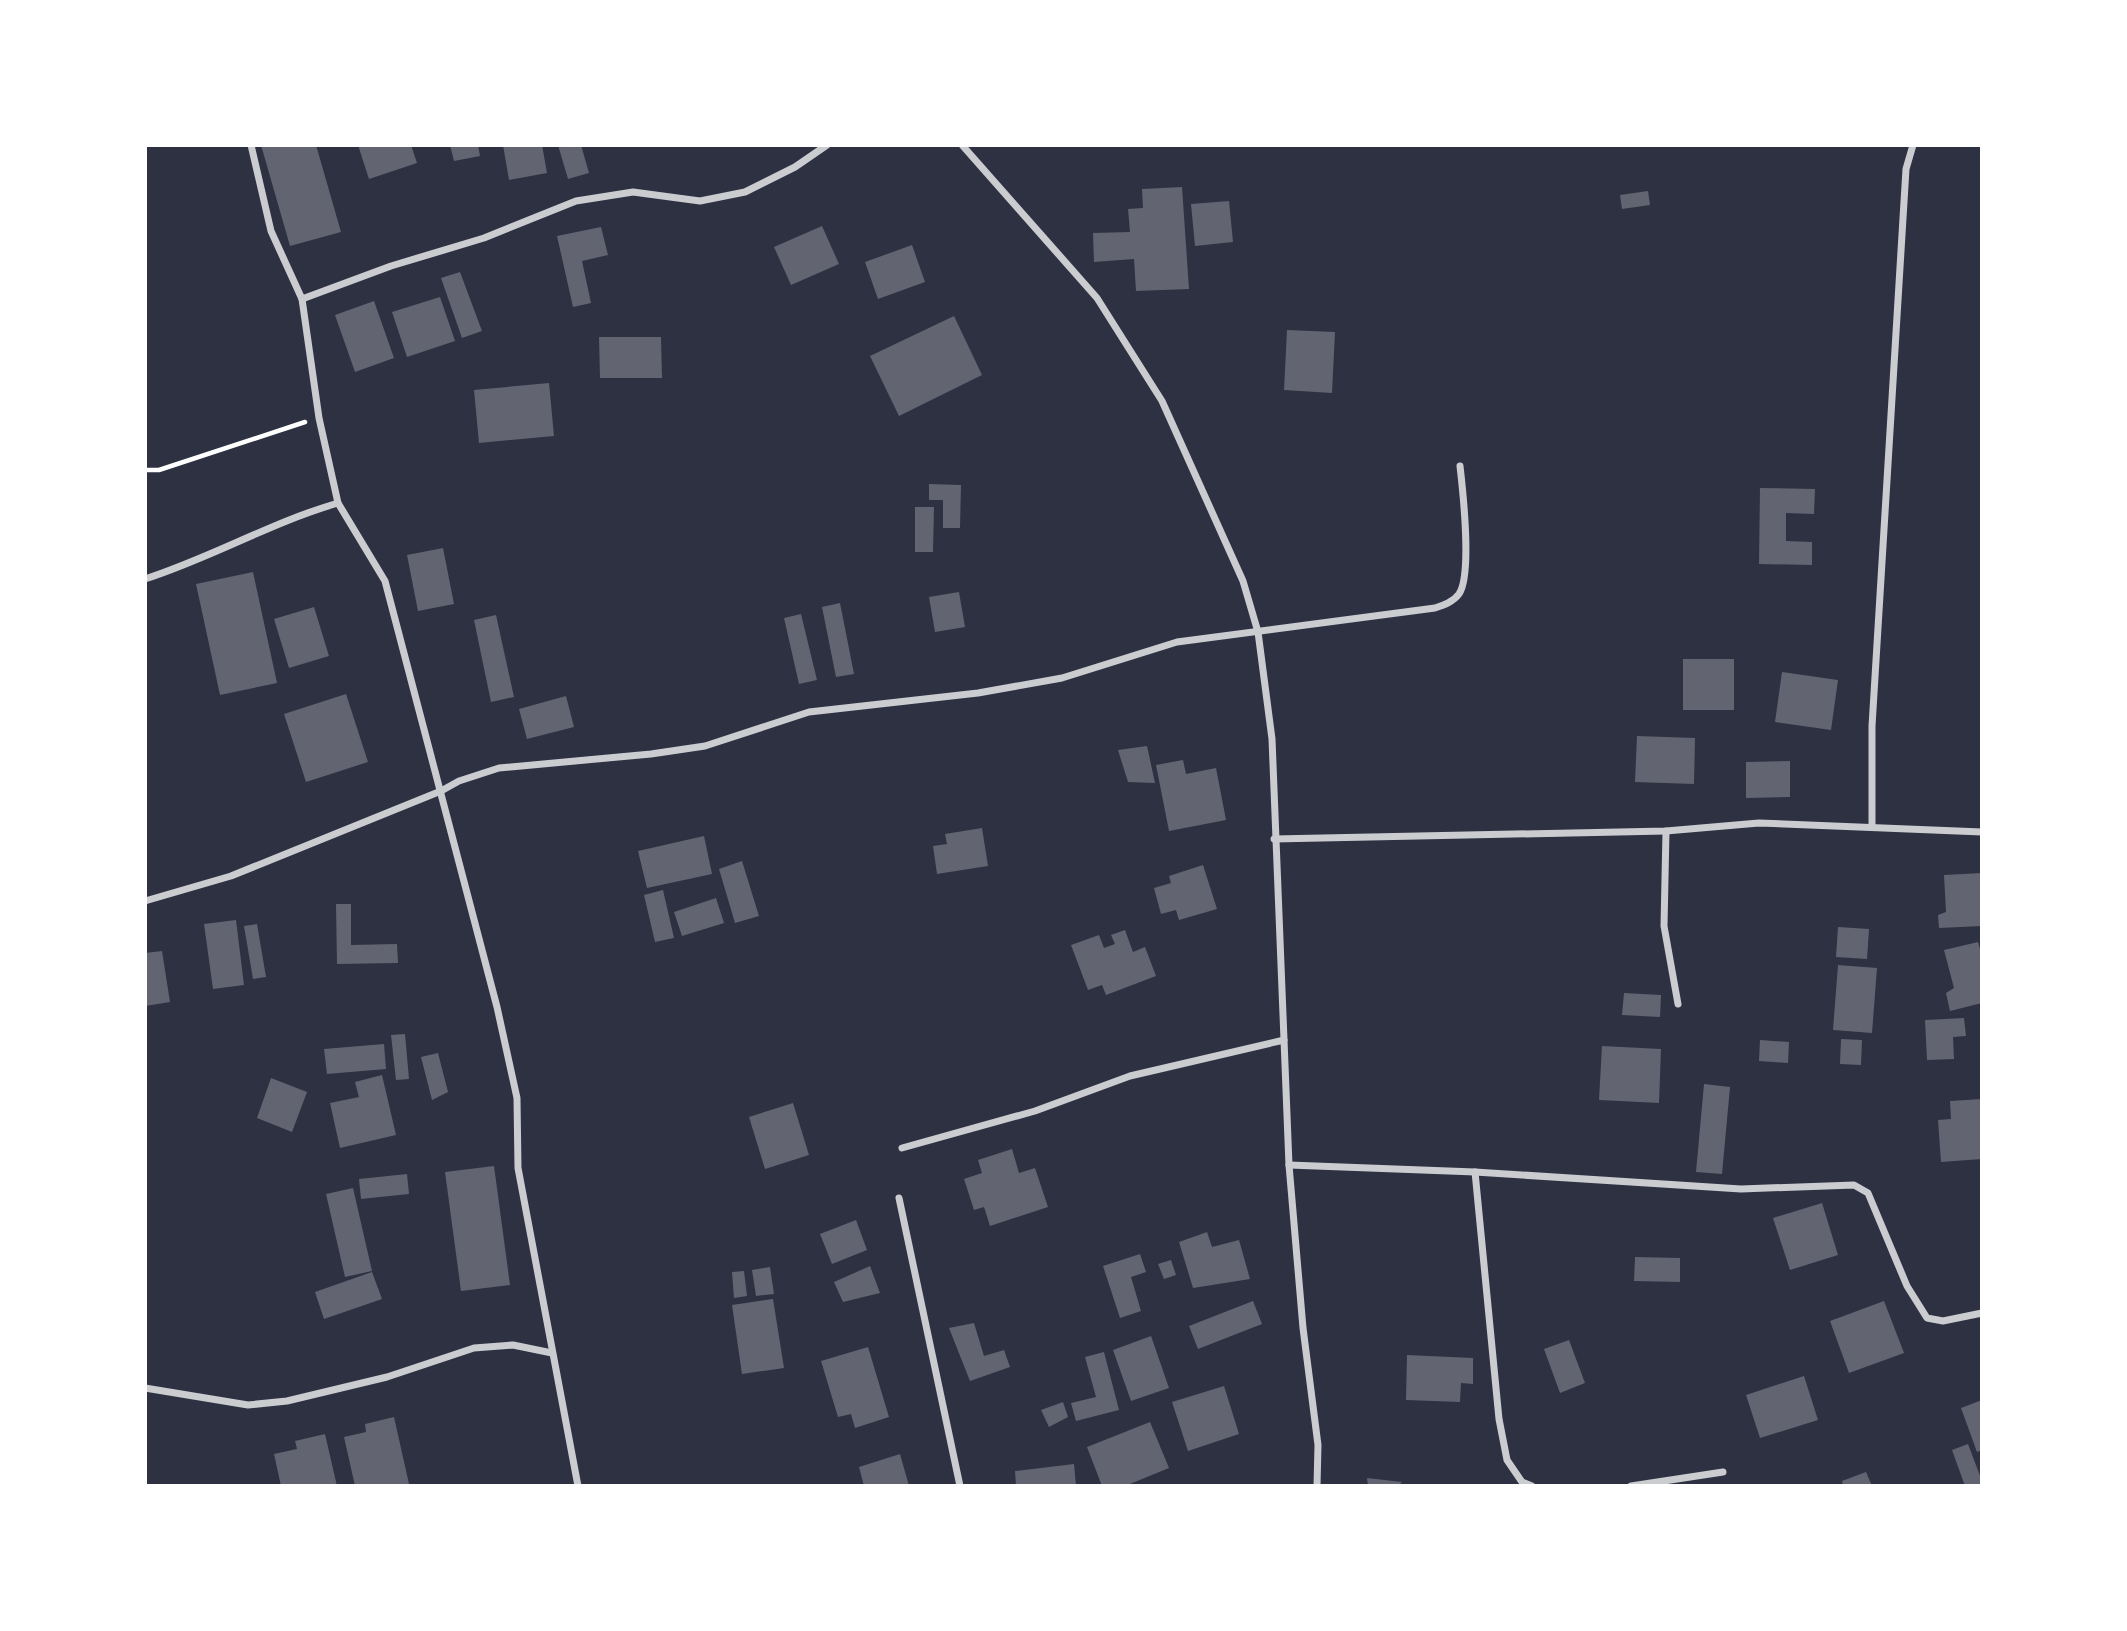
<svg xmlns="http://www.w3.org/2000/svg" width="2127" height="1631" font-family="Rubik,sans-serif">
<rect width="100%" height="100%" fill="#2d3142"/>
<g fill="#626471">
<path d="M 261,145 L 316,145 L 341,232 L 290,246 Z"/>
<path d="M 358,145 L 411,145 L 417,163 L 369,179 Z"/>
<path d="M 450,145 L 478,145 L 480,156 L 454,161 Z"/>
<path d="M 503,145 L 542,145 L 547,173 L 509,180 Z"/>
<path d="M 558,145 L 581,145 L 589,173 L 568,179 Z"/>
<path d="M 1182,187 L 1189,289 L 1136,291 L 1134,259 L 1094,262 L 1093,233 L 1130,232 L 1128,209 L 1143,208 L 1142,189 Z"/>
<path d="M 1648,191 L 1650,205 L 1622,209 L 1620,195 Z"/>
<path d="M 1229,201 L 1233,242 L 1195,246 L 1191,204 Z"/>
<path d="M 822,226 L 839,264 L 791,285 L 774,247 Z"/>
<path d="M 601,227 L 608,255 L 582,261 L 591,303 L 573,307 L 557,236 Z"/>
<path d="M 912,245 L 925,282 L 878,299 L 865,262 Z"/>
<path d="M 460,272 L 482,331 L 462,338 L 441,278 Z"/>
<path d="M 440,297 L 455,341 L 407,357 L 392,312 Z"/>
<path d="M 374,301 L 394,358 L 355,372 L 335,315 Z"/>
<path d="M 954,316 L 982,375 L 899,416 L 870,356 Z"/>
<path d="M 1287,330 L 1335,332 L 1332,393 L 1284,390 Z"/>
<path d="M 599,337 L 661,337 L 662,378 L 600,378 Z"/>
<path d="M 549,383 L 554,436 L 479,443 L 474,390 Z"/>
<path d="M 929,484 L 961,485 L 960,528 L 943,528 L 943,500 L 929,500 Z"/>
<path d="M 1760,488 L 1815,489 L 1814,514 L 1786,513 L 1786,541 L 1812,542 L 1812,565 L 1759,564 Z"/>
<path d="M 915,507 L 934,507 L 933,552 L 915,552 Z"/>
<path d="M 443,548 L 454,604 L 418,611 L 407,555 Z"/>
<path d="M 253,572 L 277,683 L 220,695 L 196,584 Z"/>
<path d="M 959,592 L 965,627 L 935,632 L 929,597 Z"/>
<path d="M 840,603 L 854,674 L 836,677 L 822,607 Z"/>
<path d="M 314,607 L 329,656 L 289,668 L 274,619 Z"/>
<path d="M 801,614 L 817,680 L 799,684 L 784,618 Z"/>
<path d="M 496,615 L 514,697 L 491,702 L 474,620 Z"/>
<rect x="1683" y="659" width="51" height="51"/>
<path d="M 1782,672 L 1838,680 L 1831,730 L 1775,722 Z"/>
<path d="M 346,694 L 368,762 L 306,782 L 284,714 Z"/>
<path d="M 566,696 L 574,727 L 527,739 L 519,709 Z"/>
<path d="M 1637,736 L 1695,738 L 1694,784 L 1635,782 Z"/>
<path d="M 1147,746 L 1155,783 L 1128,782 L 1118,750 Z"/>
<path d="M 1183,760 L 1186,774 L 1216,768 L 1226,820 L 1169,831 L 1156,765 Z"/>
<path d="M 1790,761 L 1790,797 L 1746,798 L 1746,762 Z"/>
<path d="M 982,828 L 988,866 L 937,874 L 933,846 L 947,844 L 945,834 Z"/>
<path d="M 704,836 L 712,874 L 647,888 L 638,851 Z"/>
<path d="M 742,861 L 759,916 L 735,923 L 719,869 Z"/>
<path d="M 1203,865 L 1217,909 L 1179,920 L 1176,910 L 1161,914 L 1154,888 L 1171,883 L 1169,876 Z"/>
<path d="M 1982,873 L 1982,926 L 1939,928 L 1938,915 L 1946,912 L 1944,875 Z"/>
<path d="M 663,890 L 674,938 L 655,942 L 644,895 Z"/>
<path d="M 716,898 L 724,923 L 682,936 L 674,912 Z"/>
<path d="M 336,904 L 351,904 L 351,945 L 397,944 L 398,963 L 337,964 Z"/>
<path d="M 236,920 L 244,985 L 213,989 L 204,924 Z"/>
<path d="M 257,924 L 266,977 L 253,979 L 244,926 Z"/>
<path d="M 1838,927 L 1869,929 L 1867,959 L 1836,957 Z"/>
<path d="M 1125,930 L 1133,952 L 1145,947 L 1156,976 L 1106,995 L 1102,985 L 1088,990 L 1071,945 L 1099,935 L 1104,948 L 1115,944 L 1111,935 Z"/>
<path d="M 1978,942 L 1982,956 L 1982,1003 L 1950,1011 L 1946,993 L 1954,988 L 1944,950 Z"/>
<path d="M 162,951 L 170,1002 L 145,1006 L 145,953 Z"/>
<path d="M 1838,965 L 1877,968 L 1872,1033 L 1833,1030 Z"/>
<path d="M 1624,993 L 1661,995 L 1660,1017 L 1622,1015 Z"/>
<path d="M 1964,1018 L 1966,1036 L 1953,1037 L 1954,1059 L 1927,1060 L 1925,1020 Z"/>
<path d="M 405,1034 L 409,1079 L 396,1080 L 391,1035 Z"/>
<path d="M 1841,1039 L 1862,1040 L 1861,1065 L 1840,1064 Z"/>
<path d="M 1760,1040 L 1789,1042 L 1788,1063 L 1759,1061 Z"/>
<path d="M 384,1044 L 386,1069 L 327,1074 L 324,1049 Z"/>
<path d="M 1602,1046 L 1661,1049 L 1659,1103 L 1599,1100 Z"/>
<path d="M 438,1053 L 448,1092 L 432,1100 L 421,1057 Z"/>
<path d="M 382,1075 L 396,1135 L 340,1148 L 330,1103 L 359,1097 L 355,1082 Z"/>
<path d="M 271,1078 L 307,1092 L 292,1132 L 257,1118 Z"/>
<path d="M 1704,1084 L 1730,1087 L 1722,1174 L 1696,1172 Z"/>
<path d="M 1982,1099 L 1982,1159 L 1941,1162 L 1938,1120 L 1951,1119 L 1950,1101 Z"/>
<path d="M 793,1103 L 809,1155 L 765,1169 L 749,1117 Z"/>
<path d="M 1012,1149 L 1019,1173 L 1035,1168 L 1048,1207 L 990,1226 L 984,1207 L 974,1210 L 964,1179 L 982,1173 L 978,1160 Z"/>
<path d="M 494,1166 L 510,1285 L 461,1291 L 445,1172 Z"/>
<path d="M 407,1174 L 409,1194 L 361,1199 L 359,1179 Z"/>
<path d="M 353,1188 L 372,1271 L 345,1277 L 326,1194 Z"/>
<path d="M 1822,1203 L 1838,1255 L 1790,1270 L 1773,1218 Z"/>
<path d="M 856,1220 L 867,1250 L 832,1264 L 820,1234 Z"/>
<path d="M 1207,1232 L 1212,1247 L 1239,1240 L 1250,1279 L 1193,1288 L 1179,1242 Z"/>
<path d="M 1140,1254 L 1146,1272 L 1131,1277 L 1141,1311 L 1120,1318 L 1103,1266 Z"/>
<path d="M 1635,1257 L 1680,1258 L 1680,1282 L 1634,1281 Z"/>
<path d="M 1171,1260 L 1176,1275 L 1164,1279 L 1158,1264 Z"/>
<path d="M 870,1266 L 880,1293 L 843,1302 L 834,1282 Z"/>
<path d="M 770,1267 L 774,1294 L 756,1296 L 752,1270 Z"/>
<path d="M 744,1271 L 747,1296 L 734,1298 L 732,1272 Z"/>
<path d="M 372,1272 L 382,1299 L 324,1319 L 315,1292 Z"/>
<path d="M 773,1299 L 784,1368 L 742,1374 L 732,1305 Z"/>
<path d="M 1253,1301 L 1262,1324 L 1198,1349 L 1189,1326 Z"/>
<path d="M 1884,1301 L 1904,1353 L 1849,1373 L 1830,1321 Z"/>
<path d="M 974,1323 L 984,1356 L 1004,1350 L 1010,1367 L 970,1381 L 949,1328 Z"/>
<path d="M 1151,1336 L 1169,1388 L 1131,1401 L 1113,1350 Z"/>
<path d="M 1569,1340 L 1585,1383 L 1560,1393 L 1544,1349 Z"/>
<path d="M 868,1347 L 889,1417 L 855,1428 L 851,1414 L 838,1417 L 821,1361 Z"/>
<path d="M 1104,1352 L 1119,1410 L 1076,1421 L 1071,1403 L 1096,1397 L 1085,1357 Z"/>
<path d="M 1407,1355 L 1473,1358 L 1473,1384 L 1461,1383 L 1460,1402 L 1406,1400 Z"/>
<path d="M 1804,1376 L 1818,1420 L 1760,1438 L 1746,1395 Z"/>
<path d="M 1224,1386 L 1239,1434 L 1188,1451 L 1172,1402 Z"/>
<path d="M 1982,1400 L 1982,1450 L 1977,1452 L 1961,1408 Z"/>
<path d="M 1063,1402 L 1068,1417 L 1049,1427 L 1041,1410 Z"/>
<path d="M 394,1417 L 409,1484 L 355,1486 L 344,1437 L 366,1432 L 365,1424 Z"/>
<path d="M 1150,1422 L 1169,1468 L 1125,1486 L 1102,1486 L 1087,1447 Z"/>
<path d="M 325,1434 L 337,1486 L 281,1486 L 274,1454 L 297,1449 L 295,1441 Z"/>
<path d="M 1968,1444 L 1982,1481 L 1982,1486 L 1965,1486 L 1952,1450 Z"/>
<path d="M 900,1454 L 909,1486 L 864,1486 L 859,1467 Z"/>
<path d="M 1074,1464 L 1076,1486 L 1016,1486 L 1015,1471 Z"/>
<path d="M 1866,1472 L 1872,1486 L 1843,1486 L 1842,1481 Z"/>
<path d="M 1367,1478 L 1402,1482 L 1398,1486 L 1368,1486 Z"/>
</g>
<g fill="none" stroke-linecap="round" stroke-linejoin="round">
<path stroke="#fff" stroke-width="4.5" d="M 145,470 L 159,470 L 305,422"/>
<g stroke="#caccd0" stroke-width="7">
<path d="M 962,145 L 1097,298 L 1162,401 L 1243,581 L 1258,632 L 1272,739 L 1289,1165 L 1303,1328 L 1318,1445 L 1317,1486"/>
<path d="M 302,299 L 391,266 L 484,238 L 576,201 L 633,192 L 700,201 L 745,192 L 795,167 L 827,145"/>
<path d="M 338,503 L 385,581 L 497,1007 L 517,1098 L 518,1168 L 578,1486"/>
<path d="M 145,579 C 211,558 272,522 338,503 L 319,418 L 302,299 L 271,231 L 251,145"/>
<path d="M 1872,827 L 1872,726 L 1906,169 L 1913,145"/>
<path d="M 1666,831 L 1664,926 L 1678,1004"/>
<path d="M 1274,839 L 1666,831 L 1759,823 L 1982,832"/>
<path d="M 145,901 L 231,876 L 441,791 L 459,781 L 499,768 L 651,754 L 705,746 L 809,712 L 978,693 L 1062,678 L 1177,642 L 1435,608 C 1444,605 1453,602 1459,594 C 1472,575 1463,492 1460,466"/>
<path d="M 902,1148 L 1035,1111 L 1130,1076 L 1284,1040"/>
<path d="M 1289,1165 L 1475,1172 L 1741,1189 L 1854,1185 L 1868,1193 L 1907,1286 L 1927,1318 L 1943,1321 L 1982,1313"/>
<path d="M 1475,1172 L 1499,1419 L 1507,1460 L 1522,1482 L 1532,1486"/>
<path d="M 899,1198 L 960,1486"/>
<path d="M 145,1388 L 248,1405 L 287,1401 L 387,1377 L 474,1348 L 513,1345 L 552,1353"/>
<path d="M 1631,1486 L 1723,1472"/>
</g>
</g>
<rect width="2127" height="1631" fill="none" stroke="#ffffff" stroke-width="294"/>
</svg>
